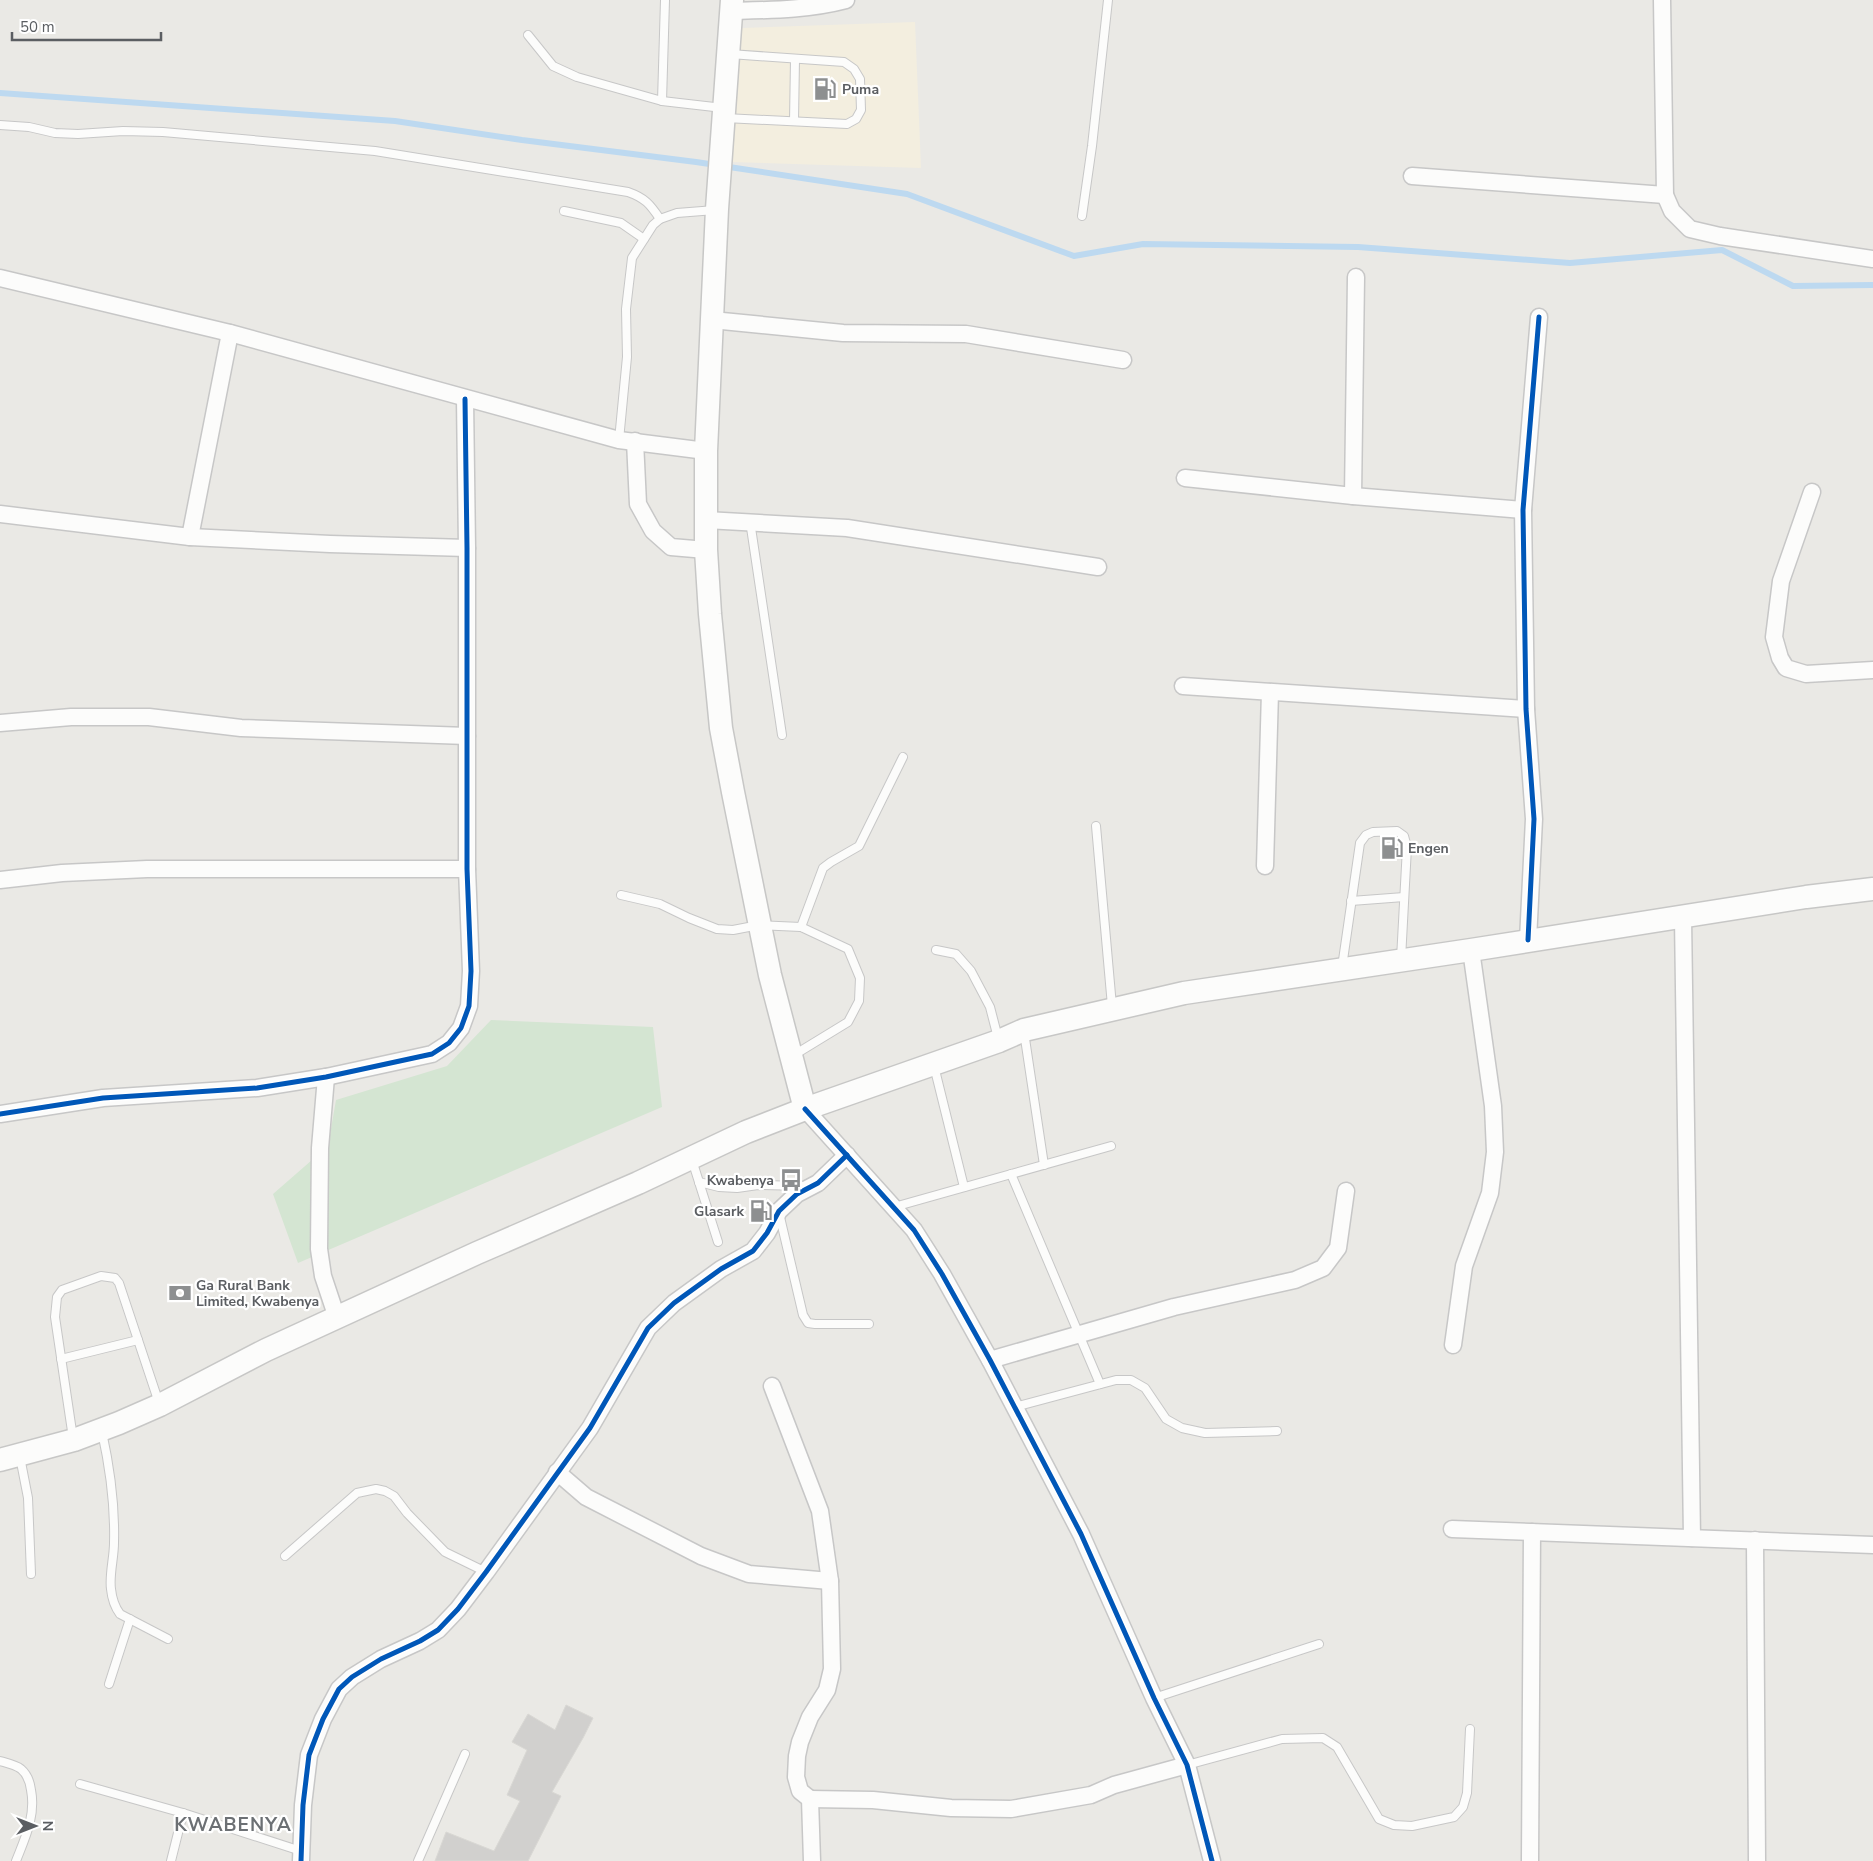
<svg xmlns="http://www.w3.org/2000/svg" width="1873" height="1861" font-family="'Nunito Sans',sans-serif">
<rect width="100%" height="100%" fill="#eae9e5"/>
<path fill="#f3eedf" d="M 915,22 L 921,168 L 731,162 L 742,28 Z"/>
<path fill="#d4e5d2" d="M 491,1020 L 653,1027 L 662,1107 L 298,1263 L 273,1194 L 328,1146 L 336,1100 L 447,1066 Z"/>
<g fill="none" stroke-linecap="round" stroke-linejoin="round">
<path stroke="#bdd9f0" stroke-width="6" d="M 0,93 L 395,121 L 522,140 L 696,162 L 907,194 L 1074,256 L 1143,244 L 1358,247 L 1570,263 L 1722,250 L 1793,286 L 1873,285"/>
</g>
<path fill="#d1d0ce" stroke="#d9d8d4" d="M 566,1705 L 593,1718 L 583,1738 L 552,1792 L 561,1796 L 528,1861 L 435,1861 L 446,1832 L 494,1851 L 520,1801 L 507,1795 L 527,1750 L 512,1742 L 528,1714 L 555,1730 Z"/>
<g fill="none" stroke-linecap="round" stroke-linejoin="round">
<defs>
<g id="lane">
<path d="M 528,35 L 553,66 L 577,77 L 662,101 L 723,108"/>
<path d="M 662,101 L 665,0"/>
<path d="M 725,118 L 847,124 L 856,119 L 861,110 L 860,79 L 854,69 L 844,62 L 730,54"/>
<path d="M 794,121 L 795,59"/>
<path d="M 0,125 L 29,127 L 55,133 L 78,134 L 123,131 L 163,132 L 375,151 L 628,192 C 645,198 650,204 660,219"/>
<path d="M 564,211 L 621,223 L 644,239"/>
<path d="M 1082,216 L 1092,146 L 1108,0"/>
<path d="M 619,440 L 627,357 L 626,309 L 632,258 L 653,225 L 660,219 L 677,213 L 715,210"/>
<path d="M 750,521 L 782,735"/>
<path d="M 1096,826 L 1112,1006"/>
<path d="M 621,895 L 660,904 L 689,918 L 717,929 L 733,930 L 759,925 L 801,927 L 848,949 L 860,978 L 859,1001 L 848,1022 L 794,1055"/>
<path d="M 1351,901 L 1404,897"/>
<path d="M 801,927 L 823,868 L 831,862 L 859,846 L 903,757"/>
<path d="M 936,950 L 956,954 L 971,971 L 990,1007 L 998,1038"/>
<path d="M 1342,967 L 1360,843 L 1366,835 L 1373,832 L 1397,831 L 1404,836 L 1407,847 L 1401,959"/>
<path d="M 1024,1032 L 1044,1165"/>
<path d="M 934,1066 L 964,1187"/>
<path d="M 692,1160 L 718,1242"/>
<path d="M 1011,1174 L 1100,1384"/>
<path d="M 699,1182 L 719,1187 L 737,1188 L 758,1185 L 804,1186"/>
<path d="M 894,1207 L 1111,1146"/>
<path d="M 779,1213 L 803,1315 L 808,1323 L 815,1324 L 869,1324"/>
<path d="M 61,1359 L 138,1340"/>
<path d="M 1015,1407 L 1116,1380 L 1131,1380 L 1145,1388 L 1166,1419 L 1182,1428 L 1205,1433 L 1277,1431"/>
<path d="M 102,1432 C 110,1468 115,1506 114,1543 C 114,1558 109,1575 111,1589 C 112,1599 114,1606 120,1614 L 168,1639"/>
<path d="M 73,1438 L 55,1317 L 57,1297 L 62,1290 L 101,1276 L 115,1278 L 119,1283 L 159,1403"/>
<path d="M 20,1457 L 28,1498 L 31,1574"/>
<path d="M 285,1556 L 357,1493 L 376,1489 L 385,1491 L 394,1496 L 407,1513 L 445,1552 L 486,1572"/>
<path d="M 109,1684 L 130,1619"/>
<path d="M 1154,1698 L 1319,1644"/>
<path d="M 0,1761 C 7,1763 16,1765 21,1769 C 28,1775 30,1782 31,1790 C 36,1816 25,1838 16,1861"/>
<path d="M 1187,1765 L 1282,1739 L 1323,1738 L 1337,1747 L 1379,1819 L 1394,1825 L 1412,1826 L 1454,1817 L 1463,1807 L 1467,1793 L 1470,1729"/>
<path d="M 80,1784 L 183,1813 L 301,1851"/>
<path d="M 171,1861 L 183,1813"/>
<path d="M 418,1861 L 465,1754"/>
</g>
<g id="street">
<path d="M 1662,0 L 1665,195 L 1672,211 L 1690,229 L 1720,236 L 1873,259"/>
<path d="M 731,11 C 770,10 808,10 846,0"/>
<path d="M 1412,176 L 1665,195"/>
<path d="M 0,278 L 230,333 L 619,440 L 706,451"/>
<path d="M 712,320 L 843,333 L 966,334 L 1123,360"/>
<path d="M 635,441 L 638,504 L 653,531 L 671,547 L 706,550"/>
<path d="M 1185,478 L 1353,496 L 1523,510"/>
<path d="M 1812,492 L 1781,581 L 1774,637 L 1780,658 L 1786,668 L 1806,674 L 1873,670"/>
<path d="M 1353,496 L 1356,277"/>
<path d="M 0,514 L 190,537 L 330,544 L 467,548"/>
<path d="M 706,520 L 847,528 L 1098,567"/>
<path d="M 190,537 L 230,333"/>
<path d="M 1183,686 L 1526,709"/>
<path d="M 0,723 L 71,717 L 149,717 L 241,728 L 467,736"/>
<path d="M 1265,866 L 1270,692"/>
<path d="M 0,880 L 62,873 L 147,869 L 467,869"/>
<path d="M 1683,918 L 1692,1538"/>
<path d="M 1528,940 L 1534,819 L 1526,709 L 1523,510 L 1539,317"/>
<path d="M 326,1077 L 320,1148 L 319,1249 L 323,1276 L 337,1318"/>
<path d="M 805,1109 L 914,1230 L 942,1274 L 990,1360 L 1081,1534 L 1154,1698 L 1187,1765 L 1212,1861"/>
<path d="M 0,1114 L 103,1098 L 257,1088 L 326,1077 L 432,1054 L 449,1043 L 461,1028 L 469,1006 L 471,971 L 467,869 L 467,548 L 465,399"/>
<path d="M 1453,1345 L 1464,1266 L 1490,1193 L 1495,1152 L 1493,1106 L 1471,950"/>
<path d="M 990,1360 L 1174,1307 L 1295,1280 L 1323,1268 L 1338,1248 L 1346,1191"/>
<path d="M 772,1386 L 820,1511 L 830,1581 L 832,1669 L 827,1690 L 810,1717 L 800,1742 L 797,1756 L 796,1777 L 800,1791 L 810,1799 L 812,1861"/>
<path d="M 557,1472 L 586,1497 L 701,1556 L 749,1574 L 830,1581"/>
<path d="M 1452,1529 L 1873,1545"/>
<path d="M 1755,1540 L 1757,1861"/>
<path d="M 810,1799 L 873,1800 L 951,1808 L 1011,1809 L 1091,1795 L 1114,1785 L 1187,1765"/>
<path d="M 301,1861 L 303,1805 L 309,1755 L 323,1719 L 339,1689 L 352,1677 L 381,1659 L 420,1641 L 438,1630 L 458,1609 L 486,1572 L 590,1428 L 648,1328 L 674,1303 L 721,1269 L 753,1251 L 767,1233 L 779,1211 L 797,1194 L 818,1183 L 847,1155"/>
<path d="M 1530,1861 L 1532,1532"/>
</g>
<g id="secondary">
<path d="M 732,0 L 717,209 L 706,451 L 706,550 L 710,614 L 721,728 L 733,792 L 770,975 L 805,1109"/>
<path d="M 0,1460 L 74,1440 L 119,1423 L 160,1405 L 266,1350 L 477,1253 L 638,1183 L 746,1132 L 805,1109 L 999,1041 L 1024,1030 L 1184,993 L 1471,950 L 1806,897 L 1873,889"/>
</g>
</defs>
<use href="#lane" stroke="#c7c7c7" stroke-width="10"/>
<use href="#street" stroke="#c7c7c7" stroke-width="19"/>
<use href="#secondary" stroke="#c7c7c6" stroke-width="25"/>
<use href="#lane" stroke="#fcfcfb" stroke-width="8"/>
<use href="#street" stroke="#fcfcfb" stroke-width="16"/>
<use href="#secondary" stroke="#fcfcfb" stroke-width="22"/>
<defs>
<g id="cycleway">
<path d="M 1528,940 L 1534,819 L 1526,709 L 1523,510 L 1539,317"/>
<path d="M 805,1109 L 914,1230 L 942,1274 L 990,1360 L 1081,1534 L 1154,1698 L 1187,1765 L 1212,1861"/>
<path d="M 0,1114 L 103,1098 L 257,1088 L 326,1077 L 432,1054 L 449,1043 L 461,1028 L 469,1006 L 471,971 L 467,869 L 467,548 L 465,399"/>
<path d="M 301,1861 L 303,1805 L 309,1755 L 323,1719 L 339,1689 L 352,1677 L 381,1659 L 420,1641 L 438,1630 L 458,1609 L 486,1572 L 590,1428 L 648,1328 L 674,1303 L 721,1269 L 753,1251 L 767,1233 L 779,1211 L 797,1194 L 818,1183 L 847,1155"/>
</g>
</defs>
<use href="#cycleway" stroke="#fff" stroke-width="8"/>
<use href="#cycleway" stroke="#0057b8" stroke-width="5"/>
</g>
<defs>
<symbol id="fuel-bare" viewBox="-9 -9 18 18"><path d="M-5.5-6h7V0h2V4h1.3V-2.5L3-4.5l.8-.8L6-3V5H2.5V1h-1V6h-7ZM-4.2-4.7v3.2H.2V-4.7Z" fill="#8d8f90" stroke="#fff" stroke-width="2.5" paint-order="stroke"/></symbol>
<symbol id="bus-bare" viewBox="-9 -9 18 18"><path d="M-5-6H5V4H4V6H2V4H-2V6H-4V4H-5ZM-3.5-4V0h7V-4ZM-3.5 1.2v1.5H-2V1.2ZM2 1.2v1.5H3.5V1.2Z" fill="#8d8f90" stroke="#fff" stroke-width="2.5" paint-order="stroke"/></symbol>
<symbol id="bank-bare" viewBox="-9 -9 18 18"><path d="M-6-4H6V4H-6ZM0-2.3a2.3 2.3 0 1 0 0 4.6a2.3 2.3 0 1 0 0-4.6Z" fill="#8d8f90" stroke="#fff" stroke-width="2.5" paint-order="stroke"/></symbol>
</defs>
<g fill-rule="evenodd">
<use href="#fuel-bare" x="809" y="73" width="32" height="32"/>
<use href="#fuel-bare" x="1376" y="832" width="32" height="32"/>
<use href="#bus-bare" x="775" y="1164" width="32" height="32"/>
<use href="#fuel-bare" x="745" y="1195" width="32" height="32"/>
<use href="#bank-bare" x="164" y="1277" width="32" height="32"/>
</g>
<g text-anchor="middle" dominant-baseline="central" stroke-width="4.5" stroke-linejoin="round" paint-order="stroke">
<g font-size="14" font-weight="bold" fill="#5b5e62" stroke="#fff" text-anchor="start">
<text x="842" y="89">Puma</text>
<text x="1408" y="848">Engen</text>
<text x="774" y="1180" text-anchor="end">Kwabenya</text>
<text x="744" y="1211" text-anchor="end">Glasark</text>
<text x="196" y="1285">Ga Rural Bank<tspan x="196" dy="16">Limited, Kwabenya</tspan></text>
</g>
<g font-size="19" font-weight="bold" letter-spacing="1" fill="#6c7074" stroke="#fff">
<text x="233" y="1825">KWABENYA</text>
</g>
</g>
<g transform="translate(35 1826) rotate(90)" stroke="#ffffff" stroke-width="4" paint-order="stroke">
<path d="M0-4L9 19L0 12L-9 19Z" fill="#5b5e62"/>
<text y="-8" font-size="14" font-weight="bold" text-anchor="middle" fill="#5b5e62">N</text>
</g>
<path d="M12 32v8h149v-8" fill="none" stroke="#5b5e62" stroke-width="2.5"/>
<text x="20" y="32" font-size="15" fill="#5b5e62" stroke="#ffffff" stroke-width="4" paint-order="stroke">50 m</text>
</svg>
